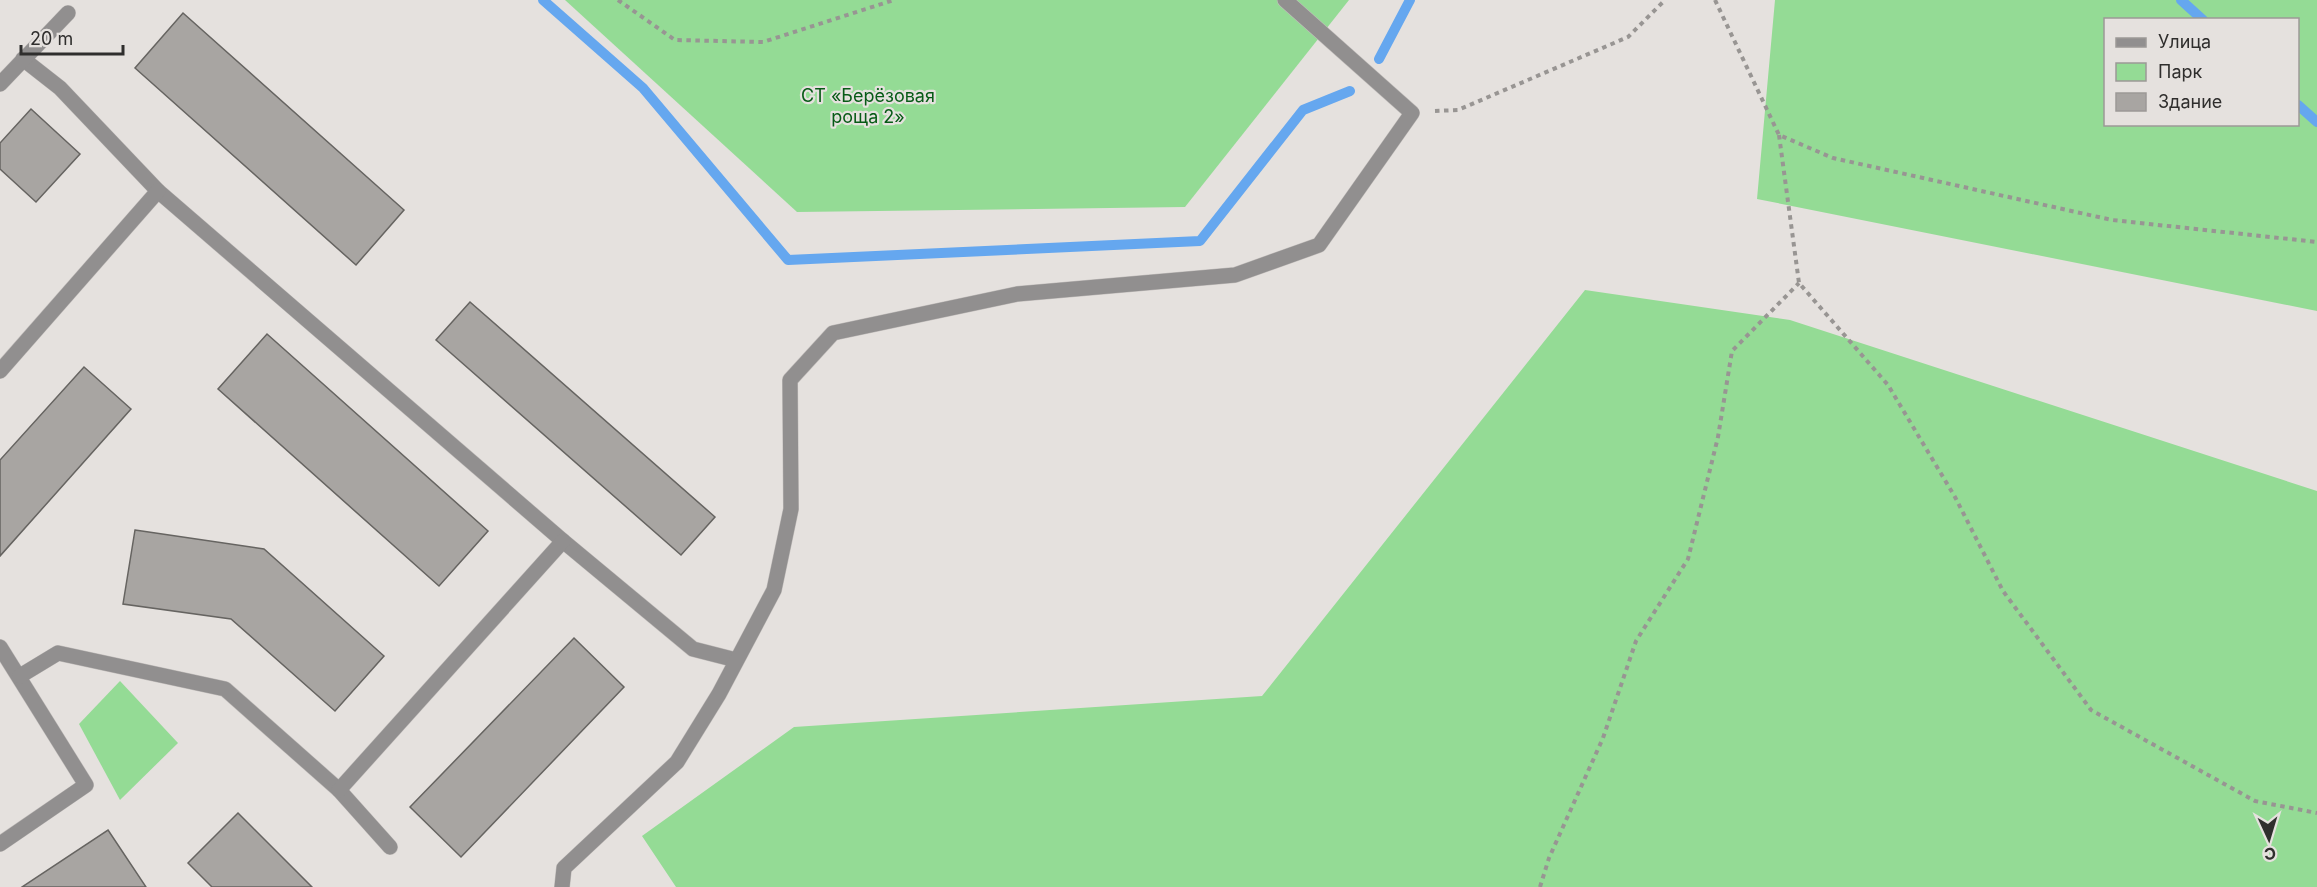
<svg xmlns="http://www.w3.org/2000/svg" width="2317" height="887" font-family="Inter,sans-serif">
<rect width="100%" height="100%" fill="#e5e1de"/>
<g fill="#94db95" fill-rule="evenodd">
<path d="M 565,0 L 1349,0 L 1185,207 L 797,212 Z"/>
<path d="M 1775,0 L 2317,0 L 2317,311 L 1757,199 ZM 2106,20 L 2298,20 L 2298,124 L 2106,124 Z"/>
<path d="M 1585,290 L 1790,320 L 2317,491 L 2317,887 L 676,887 L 642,836 L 794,727 L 1262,696 Z"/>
<path d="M 120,681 L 178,743 L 120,800 L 79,724 Z"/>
</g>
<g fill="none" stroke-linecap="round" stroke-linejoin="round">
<g stroke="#65a7ef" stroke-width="10">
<path d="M 543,0 L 643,88 L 788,260 L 1200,241 L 1303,110 L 1350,91"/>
<path d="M 2181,0 L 2203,20"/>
<path d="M 1379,59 L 1410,0"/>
<path d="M 2298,105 L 2317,122"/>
</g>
</g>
<g fill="#a8a5a2" stroke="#666461" stroke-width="1.5">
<path d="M 183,13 L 404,210 L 356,265 L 135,68 Z"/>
<path d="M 31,109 L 80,154 L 36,202 L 0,169 L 0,143 Z"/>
<path d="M 470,302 L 715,517 L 681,555 L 436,340 Z"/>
<path d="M 267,334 L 488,531 L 439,586 L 218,389 Z"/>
<path d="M 84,367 L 131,409 L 0,556 L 0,460 Z"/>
<path d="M 135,530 L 264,549 L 384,656 L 335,711 L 231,619 L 123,604 Z"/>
<path d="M 574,638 L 624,687 L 461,857 L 410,807 Z"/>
<path d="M 238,813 L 312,887 L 212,887 L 188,863 Z"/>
<path d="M 108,830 L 146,887 L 22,887 Z"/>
</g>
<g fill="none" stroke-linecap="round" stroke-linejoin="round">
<defs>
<g id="minor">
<path d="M 23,59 L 60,88 L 158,191 L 563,541 L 693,649 L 736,660"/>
<path d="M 0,84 L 68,13"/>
<path d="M 0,371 L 158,191"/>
<path d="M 0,647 L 86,785 L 0,844"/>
<path d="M 20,676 L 58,653 L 225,689 L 339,790 L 390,847"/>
<path d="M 339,790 L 563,541"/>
<path d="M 562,887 L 564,868 L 677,762 L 719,694 L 774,590 L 791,509 L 790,380 L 833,333 L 1017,294 L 1235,275 L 1319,245 L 1412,113 L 1285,0"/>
</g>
</defs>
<use href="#minor" stroke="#c1bdbb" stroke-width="16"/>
<g stroke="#989593" stroke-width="4" stroke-dasharray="4.5 4.5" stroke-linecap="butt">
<path d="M 618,0 L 675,40 L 763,42 L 894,0"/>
<path d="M 1715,0 L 1779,135 L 1833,158 L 2112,220 L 2317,242"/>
<path d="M 1435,111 L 1458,110 L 1628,37 L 1665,0"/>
<path d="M 1779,135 L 1799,283 L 1888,385 L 1955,497 L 2003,591 L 2091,710 L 2255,801 L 2317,813"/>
<path d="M 1540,887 L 1549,858 L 1603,738 L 1636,641 L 1688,559 L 1718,437 L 1732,351 L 1799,283"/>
</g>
<use href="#minor" stroke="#918f8f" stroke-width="15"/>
</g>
<g text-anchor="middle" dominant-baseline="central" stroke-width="4.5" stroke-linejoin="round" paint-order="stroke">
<g font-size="18" fill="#075b16" stroke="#e5e1de">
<text x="868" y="95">СТ «Берёзовая<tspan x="868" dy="21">роща 2»</tspan></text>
</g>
</g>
<rect x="2104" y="18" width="195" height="108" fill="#e5e1de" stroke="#9c9997" stroke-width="1.5"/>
<rect x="2116" y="38" width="30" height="9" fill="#918f8f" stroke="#9c9997" stroke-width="1.5"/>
<text x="2158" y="48" font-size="18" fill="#2f2e2d">Улица</text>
<rect x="2116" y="63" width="30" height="18" fill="#94db95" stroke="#9c9997" stroke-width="1.5"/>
<text x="2158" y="78" font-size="18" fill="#2f2e2d">Парк</text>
<rect x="2116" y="93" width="30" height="18" fill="#a8a5a2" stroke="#9c9997" stroke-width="1.5"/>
<text x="2158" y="108" font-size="18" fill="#2f2e2d">Здание</text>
<g transform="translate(2269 839) rotate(176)" stroke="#e5e1de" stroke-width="4.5" paint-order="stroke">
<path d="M0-4.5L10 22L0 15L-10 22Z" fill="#2f2e2d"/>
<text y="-9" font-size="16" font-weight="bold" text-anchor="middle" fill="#2f2e2d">С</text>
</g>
<path d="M21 45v9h102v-9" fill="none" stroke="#2f2e2d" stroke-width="3"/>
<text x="30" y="45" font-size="18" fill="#2f2e2d" stroke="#e5e1de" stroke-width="4.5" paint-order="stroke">20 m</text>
</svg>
